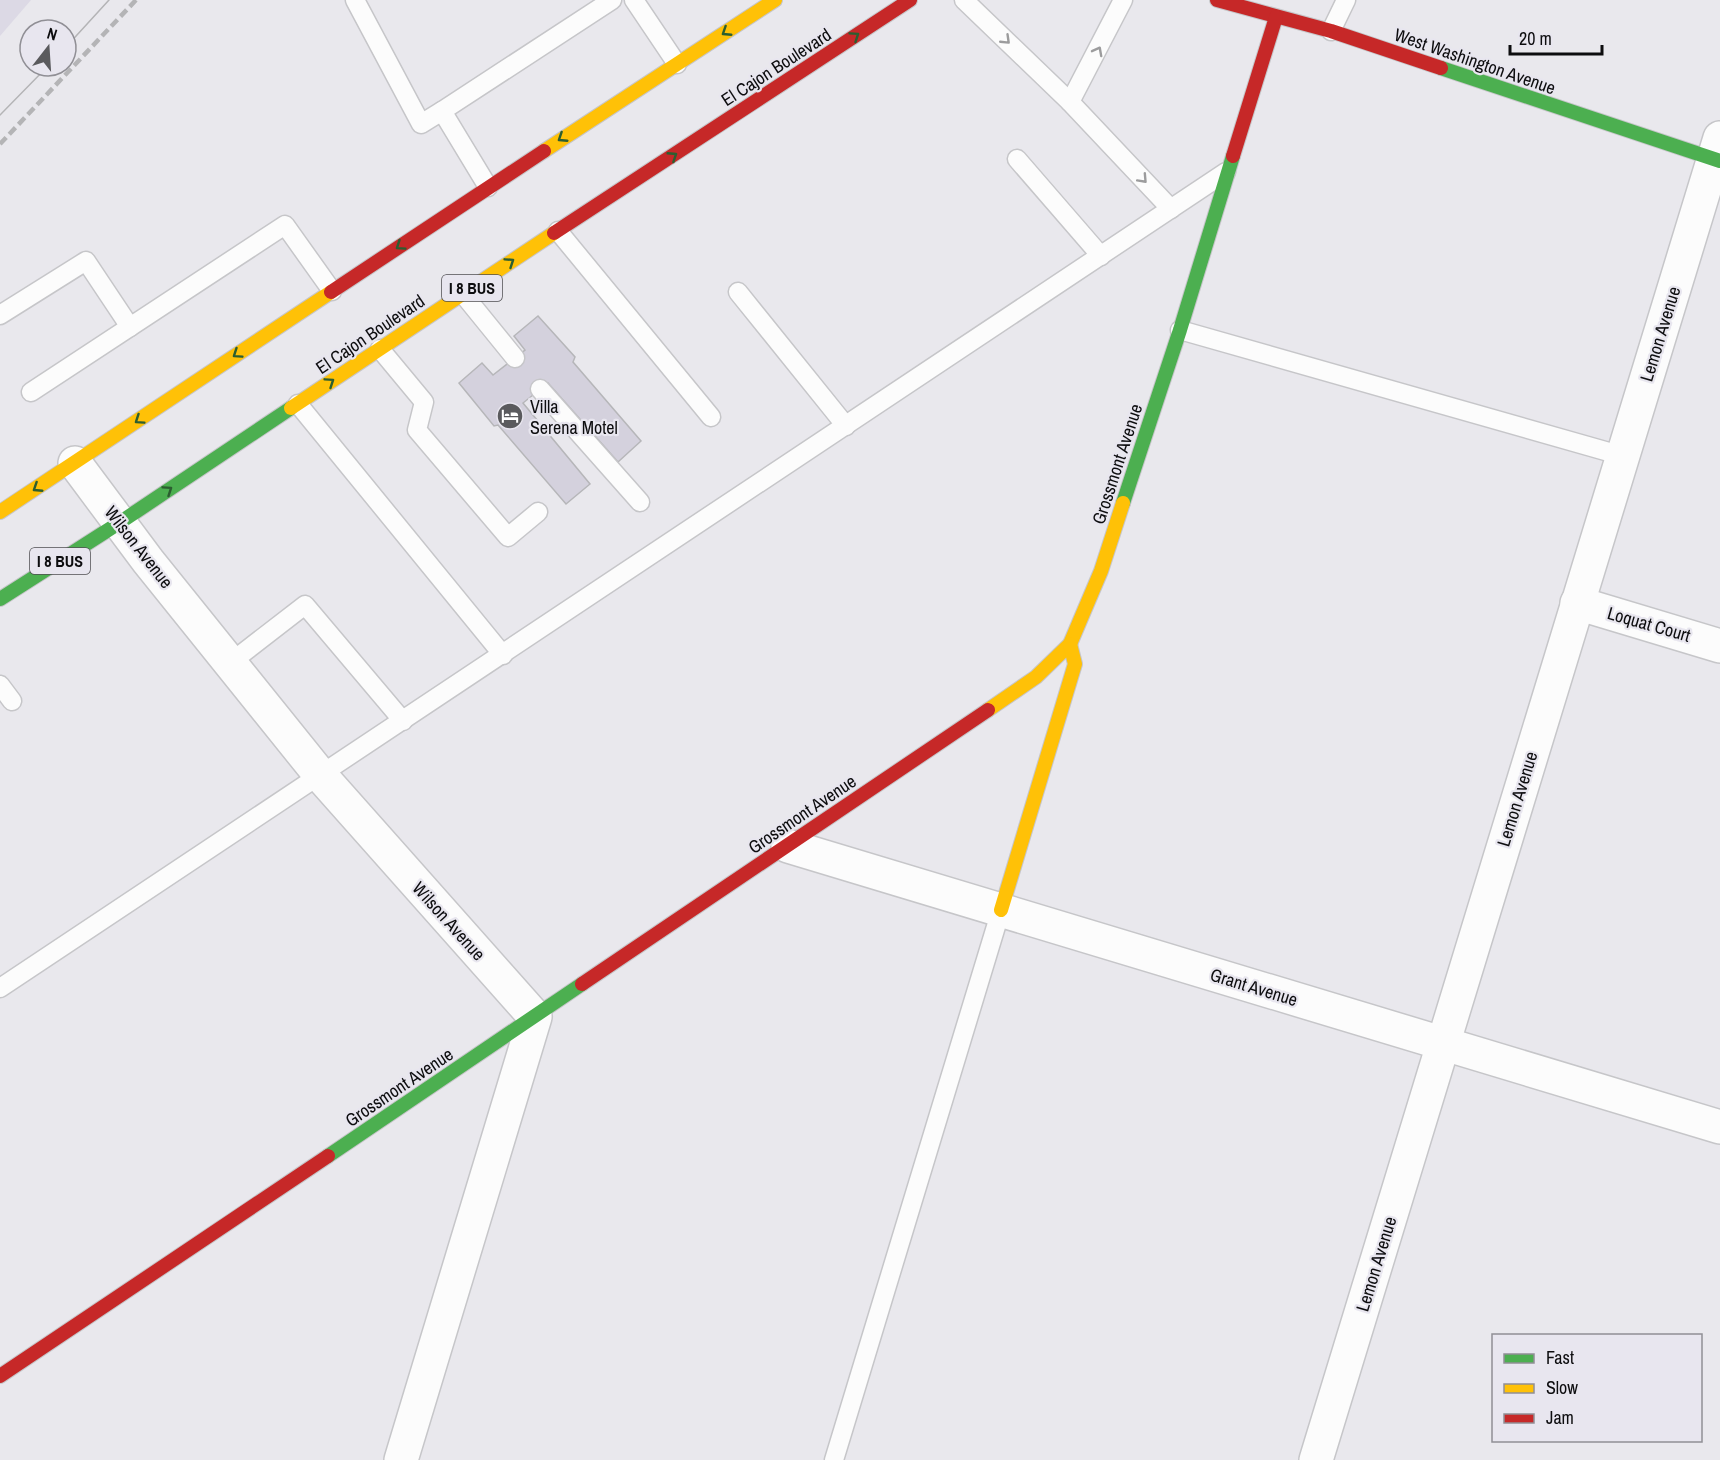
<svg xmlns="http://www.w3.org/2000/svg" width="1720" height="1460" font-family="'Archivo Narrow',sans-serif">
<rect width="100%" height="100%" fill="#e9e8ed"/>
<path fill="#dcd9e5" d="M 0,0 L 31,0 L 0,36 Z"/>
<path fill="#d4d1dd" stroke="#b6b6b9" stroke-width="1.5" d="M 538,316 L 575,357 L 573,362 L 641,441 L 618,462 L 548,383 L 523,403 L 590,484 L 566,504 L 498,425 L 494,426 L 459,383 L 482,363 L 493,375 L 525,350 L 514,336 Z"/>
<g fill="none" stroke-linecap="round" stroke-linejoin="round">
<defs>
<g id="lane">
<path d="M 355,0 L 421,124 L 442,111 L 488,187"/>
<path d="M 634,0 L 677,64"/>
<path d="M 964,0 L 1070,102 L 1171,209"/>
<path d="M 1331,31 L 1346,0"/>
<path d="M 1070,102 L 1123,0"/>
<path d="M 442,111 L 612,0"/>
<path d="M 1017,159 L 1101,256"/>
<path d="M 558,231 L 711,417"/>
<path d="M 738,292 L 846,426"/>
<path d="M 463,294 L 515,358"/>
<path d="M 0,315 L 86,261 L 130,327"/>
<path d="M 1180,330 L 1623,456"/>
<path d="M 380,349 L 424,402 L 417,430 L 508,537 L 538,512"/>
<path d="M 540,389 L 640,502"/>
<path d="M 31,392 L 285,225 L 332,291"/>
<path d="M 298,404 L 503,655"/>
<path d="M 230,663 L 305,605 L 403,721"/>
<path d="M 0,685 L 12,701"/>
<path d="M 0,988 L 1226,172"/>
<path d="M 834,1460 L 1001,910"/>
</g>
<g id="street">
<path d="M 75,463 L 148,561 L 321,776 L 535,1017 L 401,1460"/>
<path d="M 1577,603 L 1720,646"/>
<path d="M 788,846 L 1720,1127"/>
<path d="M 1316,1460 L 1720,138"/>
</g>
<g id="fast">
<path d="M 1441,68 L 1720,161"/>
<path d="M 1123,503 L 1180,330 L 1233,156"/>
<path d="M 0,599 L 119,523 L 291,408"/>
<path d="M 328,1156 L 582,984"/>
</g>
<g id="slow">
<path d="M 544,151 L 775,0"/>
<path d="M 291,408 L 554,233"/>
<path d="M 0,512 L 331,292"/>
<path d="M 988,710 L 1036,677 L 1070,644 L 1101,571 L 1123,503"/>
<path d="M 1001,910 L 1075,664 L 1070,644"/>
</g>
<g id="jam">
<path d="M 1217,0 L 1331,31 L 1441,68"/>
<path d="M 1233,156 L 1276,17"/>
<path d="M 554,233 L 910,0"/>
<path d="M 331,292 L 544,151"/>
<path d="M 582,984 L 988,710"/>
<path d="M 0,1376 L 328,1156"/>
</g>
</defs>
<use href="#lane" stroke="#c6c6c9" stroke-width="21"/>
<use href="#street" stroke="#c6c6c9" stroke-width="36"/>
<use href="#fast" stroke="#c6c6c9" stroke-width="16"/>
<use href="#slow" stroke="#c6c6c9" stroke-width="16"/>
<use href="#jam" stroke="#c6c6c9" stroke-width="16"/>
<use href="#lane" stroke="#fcfcfc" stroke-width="18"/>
<use href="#street" stroke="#fcfcfc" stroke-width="33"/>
<use href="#fast" stroke="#4caf50" stroke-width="14"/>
<use href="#slow" stroke="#ffc107" stroke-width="14"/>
<use href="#jam" stroke="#c62828" stroke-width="14"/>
<g stroke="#b4b4b6" stroke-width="1.5">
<path d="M 66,47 L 109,0"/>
<path d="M 0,115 L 48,66"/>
</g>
<path stroke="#b4b4b6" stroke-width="4.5" stroke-dasharray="9 4.5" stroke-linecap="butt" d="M 0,144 L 136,0"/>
</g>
<defs><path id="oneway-chevron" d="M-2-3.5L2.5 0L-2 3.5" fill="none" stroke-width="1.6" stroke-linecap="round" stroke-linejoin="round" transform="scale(1.5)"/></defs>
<g stroke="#2c5e30">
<use href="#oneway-chevron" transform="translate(726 32) rotate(147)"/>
<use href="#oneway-chevron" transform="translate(855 36) rotate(-34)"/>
<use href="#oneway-chevron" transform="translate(562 138) rotate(147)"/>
<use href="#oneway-chevron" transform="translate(673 156) rotate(-33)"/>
<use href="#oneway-chevron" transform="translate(400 246) rotate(146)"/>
<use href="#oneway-chevron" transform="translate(510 262) rotate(-34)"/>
<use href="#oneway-chevron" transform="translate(237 354) rotate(146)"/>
<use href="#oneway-chevron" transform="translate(330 382) rotate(-34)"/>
<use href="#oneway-chevron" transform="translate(139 420) rotate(146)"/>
<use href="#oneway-chevron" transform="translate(37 488) rotate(147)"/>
<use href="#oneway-chevron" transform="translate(168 490) rotate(-34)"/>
</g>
<g stroke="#9c9c9d">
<use href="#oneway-chevron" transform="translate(1006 40) rotate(44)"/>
<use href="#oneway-chevron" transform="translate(1098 51) rotate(-62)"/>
<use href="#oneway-chevron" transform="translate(1143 179) rotate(47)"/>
</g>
<defs>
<symbol id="hotel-disc" viewBox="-11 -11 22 22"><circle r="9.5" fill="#5a5a5d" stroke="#e8e6ef"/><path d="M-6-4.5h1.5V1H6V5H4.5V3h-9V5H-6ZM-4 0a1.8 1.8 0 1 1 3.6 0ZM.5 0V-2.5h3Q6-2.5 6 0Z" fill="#fff"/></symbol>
</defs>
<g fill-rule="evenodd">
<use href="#hotel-disc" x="495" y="401" width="30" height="30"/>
</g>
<g text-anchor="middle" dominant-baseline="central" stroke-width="4.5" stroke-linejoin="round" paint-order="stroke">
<g fill="#e8e6ef" stroke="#4f4e52" stroke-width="1.5">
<rect x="442" y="275" width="60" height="26" rx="4.5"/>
<rect x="30" y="548" width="60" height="26" rx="4.5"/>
</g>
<g font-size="16" font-weight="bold" fill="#0d0d0f">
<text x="472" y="288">I 8 BUS</text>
<text x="60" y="561">I 8 BUS</text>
</g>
<g font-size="18" fill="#0d0d0f" stroke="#e8e6ef">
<text transform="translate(1475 61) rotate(19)">West Washington Avenue</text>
<text transform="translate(776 67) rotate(-33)">El Cajon Boulevard</text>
<text transform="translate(370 334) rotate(-34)">El Cajon Boulevard</text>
<text transform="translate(1660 334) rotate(-73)">Lemon Avenue</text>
<text transform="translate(1117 464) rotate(-72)">Grossmont Avenue</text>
<text transform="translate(139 547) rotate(52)">Wilson Avenue</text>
<text transform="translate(1649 624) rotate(16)">Loquat Court</text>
<text transform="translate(1517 799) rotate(-73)">Lemon Avenue</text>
<text transform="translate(802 814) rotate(-34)">Grossmont Avenue</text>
<text transform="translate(449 921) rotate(48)">Wilson Avenue</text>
<text transform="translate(1254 987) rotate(17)">Grant Avenue</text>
<text transform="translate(399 1087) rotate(-34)">Grossmont Avenue</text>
<text transform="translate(1376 1264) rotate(-73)">Lemon Avenue</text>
</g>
<g font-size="18" fill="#0d0d0f" stroke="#e8e6ef" text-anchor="start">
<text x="530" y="406">Villa<tspan x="530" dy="21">Serena Motel</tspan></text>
</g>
</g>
<rect x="1492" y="1334" width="210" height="108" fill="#e8e6ef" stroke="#908f95" stroke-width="1.5"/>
<rect x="1504" y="1354" width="30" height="9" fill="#4caf50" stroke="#908f95" stroke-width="1.5"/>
<text x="1546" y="1364" font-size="18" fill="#0d0d0f">Fast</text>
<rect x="1504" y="1384" width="30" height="9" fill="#ffc107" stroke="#908f95" stroke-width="1.5"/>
<text x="1546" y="1394" font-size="18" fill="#0d0d0f">Slow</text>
<rect x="1504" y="1414" width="30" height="9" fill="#c62828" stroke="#908f95" stroke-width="1.5"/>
<text x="1546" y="1424" font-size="18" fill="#0d0d0f">Jam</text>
<g transform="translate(48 48) rotate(17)"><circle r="28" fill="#e8e6ef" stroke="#908f95" stroke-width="1.5"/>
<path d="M0-4.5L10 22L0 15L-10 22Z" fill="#5a5a5d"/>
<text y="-9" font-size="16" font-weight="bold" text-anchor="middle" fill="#0d0d0f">N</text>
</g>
<path d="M1510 45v9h92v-9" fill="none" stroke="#0d0d0f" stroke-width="3"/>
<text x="1519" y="45" font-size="18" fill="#0d0d0f" stroke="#e8e6ef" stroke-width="4.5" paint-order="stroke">20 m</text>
</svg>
